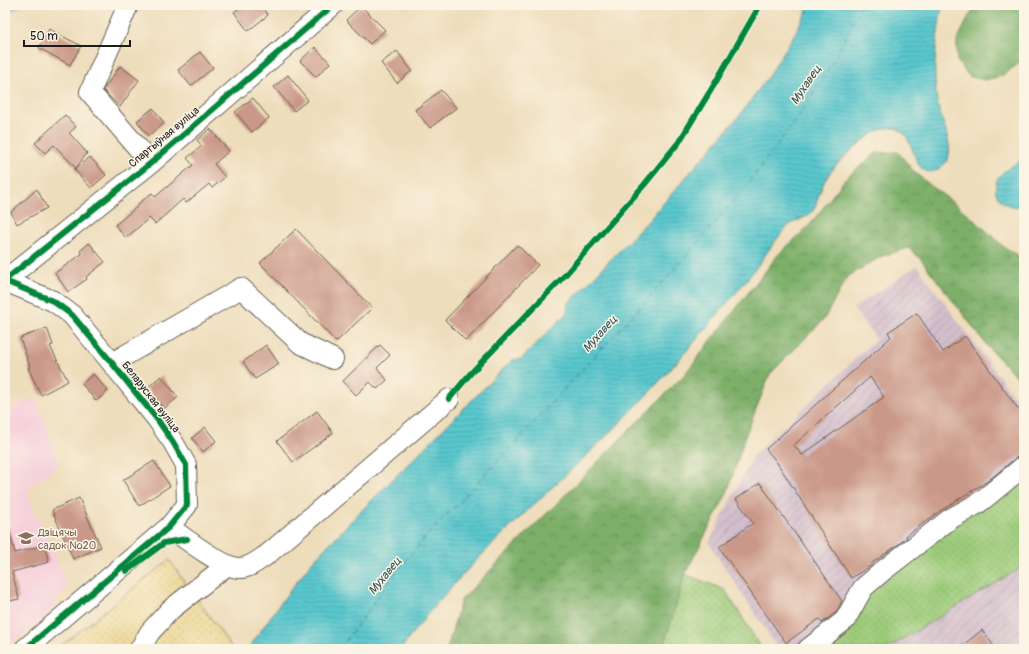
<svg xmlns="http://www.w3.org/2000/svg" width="1029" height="654" font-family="Pangolin,sans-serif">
<defs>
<pattern id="industrial-furrows" width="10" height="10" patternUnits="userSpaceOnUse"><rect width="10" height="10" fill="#d1bdcb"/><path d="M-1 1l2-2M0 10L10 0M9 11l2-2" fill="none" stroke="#b3a2ae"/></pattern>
<pattern id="forest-crowns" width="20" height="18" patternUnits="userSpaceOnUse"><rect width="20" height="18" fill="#7daf69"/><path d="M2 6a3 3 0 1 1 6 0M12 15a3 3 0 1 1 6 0" fill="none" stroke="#668e56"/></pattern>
<pattern id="sand-dots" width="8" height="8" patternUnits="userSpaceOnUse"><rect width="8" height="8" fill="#eeda9e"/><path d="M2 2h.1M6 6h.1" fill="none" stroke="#ccba88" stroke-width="1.8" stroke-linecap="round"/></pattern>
<pattern id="garden-dots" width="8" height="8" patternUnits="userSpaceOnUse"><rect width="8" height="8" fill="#9ccb79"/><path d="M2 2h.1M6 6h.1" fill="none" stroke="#86ae68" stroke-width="1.8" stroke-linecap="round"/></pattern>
<pattern id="water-rules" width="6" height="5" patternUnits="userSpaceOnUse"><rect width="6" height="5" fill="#5ac7ce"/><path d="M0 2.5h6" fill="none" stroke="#4eaab0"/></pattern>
</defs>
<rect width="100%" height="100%" fill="#fcf5e5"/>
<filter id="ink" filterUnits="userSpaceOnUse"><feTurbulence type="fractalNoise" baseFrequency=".025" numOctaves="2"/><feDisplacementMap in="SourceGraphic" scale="8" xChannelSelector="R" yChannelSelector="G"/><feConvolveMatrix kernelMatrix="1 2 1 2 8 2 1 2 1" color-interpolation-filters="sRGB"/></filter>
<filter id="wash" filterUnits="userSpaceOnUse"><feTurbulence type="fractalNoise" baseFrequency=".012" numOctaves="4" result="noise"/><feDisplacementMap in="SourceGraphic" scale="16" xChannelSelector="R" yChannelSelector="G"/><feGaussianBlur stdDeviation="0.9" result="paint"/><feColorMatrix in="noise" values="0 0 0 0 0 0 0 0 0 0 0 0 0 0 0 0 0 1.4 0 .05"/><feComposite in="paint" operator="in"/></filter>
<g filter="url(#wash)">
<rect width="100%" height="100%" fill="#edb"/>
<path fill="#f5cfda" d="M 36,398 L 59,464 L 26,491 L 68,585 L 59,595 L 51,612 L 5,649 L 5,410 Z"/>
<g fill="url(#industrial-furrows)">
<path d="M 5,5 L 24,5 L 5,16 Z"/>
<path d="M 917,266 L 1024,410 L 1024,475 L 818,649 L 778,649 L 709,543 L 753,456 L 876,339 L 853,308 Z"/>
<path d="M 1024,566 L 1024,649 L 886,649 L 914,632 Z"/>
</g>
<g fill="url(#forest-crowns)" stroke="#4c6642">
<path d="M 977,5 L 1024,5 L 1024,57 L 1018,64 L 1001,76 L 985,80 L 969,76 L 957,61 L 957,41 L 969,16 Z"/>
<path d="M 898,152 L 915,173 L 970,216 L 1004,247 L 1024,259 L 1024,384 L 989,348 L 920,258 L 909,248 L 882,256 L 847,277 L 824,319 L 770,374 L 746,434 L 727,493 L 685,574 L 663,649 L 447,649 L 461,600 L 685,374 L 778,255 L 809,226 L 846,178 L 876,153 Z"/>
</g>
<path fill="url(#sand-dots)" stroke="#857b5d" d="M 169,560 L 233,649 L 57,649 Z"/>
<g fill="url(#garden-dots)" stroke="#5c744a">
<path d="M 1024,475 L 1024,566 L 886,649 L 818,649 L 878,583 Z"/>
<path d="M 685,574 L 725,590 L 762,649 L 663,649 Z"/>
</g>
<g fill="url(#water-rules)" stroke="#3b7275">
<path d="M 810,5 L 942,5 C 937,40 931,70 938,106 C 941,121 956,149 946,162 C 944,165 939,169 935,171 C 913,178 915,139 901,131 C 895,127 888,127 882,129 C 868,134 843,157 833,169 C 827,176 822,185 819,194 C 817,200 816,207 812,212 C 805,219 795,220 787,227 C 773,242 762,261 749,277 C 712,321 677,364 637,405 C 559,487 467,556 401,649 L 248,649 L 279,605 L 311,563 L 355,517 L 512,360 L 521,359 L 567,313 L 568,304 L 650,219 L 740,115 L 768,77 L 793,37 Z"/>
<path d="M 1019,162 L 1024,162 L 1024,205 C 1008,211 990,197 997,180 C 1001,172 1012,166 1019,162 Z"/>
</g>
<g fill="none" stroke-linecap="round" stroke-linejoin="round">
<path stroke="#32585a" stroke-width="1" stroke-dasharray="5 4" stroke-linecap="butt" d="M 340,649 L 393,576 L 423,540 L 503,456 L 683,260 L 747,185 L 795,121 L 835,59 L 861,5"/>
</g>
<g id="blocks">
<g fill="#ca9888" fill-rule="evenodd">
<path d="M 244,5 L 260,5 L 268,15 L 248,31 L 234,12 Z"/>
<path d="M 361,6 L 385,30 L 370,44 L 346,20 Z"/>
<path d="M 49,29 L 81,46 L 70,65 L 39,48 Z"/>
<path d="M 315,47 L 330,63 L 316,77 L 300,61 Z"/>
<path d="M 397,51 L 412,71 L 397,83 L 381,63 Z"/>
<path d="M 200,52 L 213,68 L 191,86 L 178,70 Z"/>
<path d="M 120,66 L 139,80 L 120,107 L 103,90 Z"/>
<path d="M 288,75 L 308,100 L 294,111 L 274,87 Z"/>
<path d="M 441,90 L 456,108 L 430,128 L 415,110 Z"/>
<path d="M 253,98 L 269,118 L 252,132 L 235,112 Z"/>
<path d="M 153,108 L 164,123 L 148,136 L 137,121 Z"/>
<path d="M 65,115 L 76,127 L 69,133 L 87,153 L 76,168 L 90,157 L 106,175 L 91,188 L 74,169 L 76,168 L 54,145 L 45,153 L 35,143 Z"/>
<path d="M 210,129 L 229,151 L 214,164 L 225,177 L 212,188 L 209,184 L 186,203 L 183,199 L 155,224 L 149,218 L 126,238 L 115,225 L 139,205 L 138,204 L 152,193 L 155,197 L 193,165 L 187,158 L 202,146 L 197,140 Z"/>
<path d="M 37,189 L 47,208 L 17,224 L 11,212 Z"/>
<path d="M 296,229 L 372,308 L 336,342 L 260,263 Z"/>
<path d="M 89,243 L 105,262 L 86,277 L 87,279 L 68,292 L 55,273 L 82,254 L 80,251 Z"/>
<path d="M 517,245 L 538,265 L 466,341 L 445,320 Z"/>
<path d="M 917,313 L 943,352 L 965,336 L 1024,417 L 1024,455 L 1017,457 L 989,480 L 940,511 L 906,536 L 907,538 L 871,564 L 872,565 L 851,578 L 776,461 L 766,449 L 891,337 L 888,332 ZM 870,377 L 884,397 L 802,455 L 794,445 Z"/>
<path d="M 47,328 L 53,345 L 50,346 L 68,381 L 41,395 L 28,368 L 30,367 L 20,338 Z"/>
<path d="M 266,345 L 279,364 L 255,379 L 243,362 Z"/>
<path d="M 380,345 L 390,355 L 377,368 L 387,380 L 377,389 L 370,382 L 356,395 L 343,381 Z"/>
<path d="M 93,374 L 108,391 L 96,401 L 82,384 Z"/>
<path d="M 161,376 L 178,397 L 164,409 L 147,388 Z"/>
<path d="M 317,411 L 333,433 L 293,462 L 277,441 Z"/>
<path d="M 205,427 L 216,441 L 203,452 L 192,438 Z"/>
<path d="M 154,461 L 170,486 L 139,506 L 123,480 Z"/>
<path d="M 760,483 L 842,601 L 836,612 L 822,623 L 819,619 L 786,643 L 719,547 L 753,523 L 736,499 Z"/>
<path d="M 79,498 L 101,547 L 73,559 L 52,510 Z"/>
<path d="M 9,529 L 15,553 L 44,545 L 49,562 L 12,572 L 19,599 L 5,602 L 5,530 Z"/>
<path d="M 982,630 L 996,649 L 958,649 Z"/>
</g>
</g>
</g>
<g filter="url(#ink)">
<use href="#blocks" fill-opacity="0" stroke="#666054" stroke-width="1"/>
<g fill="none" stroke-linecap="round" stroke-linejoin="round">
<defs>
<g id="minor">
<path d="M 128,5 L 90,92 L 151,163"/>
<path d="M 5,280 L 151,163 L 333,5"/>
<path d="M 5,281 L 53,301 L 72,315 L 112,363 L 157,419 L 173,442 L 186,465 L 187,505 L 169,527 L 25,649"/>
<path d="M 112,363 L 241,288 L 300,343 L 333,359"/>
<path d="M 169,527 C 183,537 222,567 238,568 C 249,569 259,560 268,554 L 449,399"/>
<path d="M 140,649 L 150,632 L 170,610 L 226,566"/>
<path d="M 808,649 L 845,620 L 863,588 L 884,570 L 950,519 L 977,504 L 990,494 L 1024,466"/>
</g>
</defs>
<use href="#minor" stroke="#666054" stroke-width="22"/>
<use href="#minor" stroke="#fff" stroke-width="20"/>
<defs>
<g id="cycleway">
<path d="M 5,280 L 151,163 L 333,5"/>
<path d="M 5,281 L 53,301 L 72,315 L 112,363 L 157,419 L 173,442 L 186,465 L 187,505 L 169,527 L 25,649"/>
<path d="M 449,399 L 470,374 L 565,275 L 644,185 L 679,142 L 714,85 L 760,5"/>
<path d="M 126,571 L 164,543 L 187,539"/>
</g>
</defs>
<use href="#cycleway" stroke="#fcf5e5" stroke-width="8"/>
<use href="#cycleway" stroke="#00873e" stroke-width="6"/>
</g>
</g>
<defs>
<symbol id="school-bare" viewBox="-9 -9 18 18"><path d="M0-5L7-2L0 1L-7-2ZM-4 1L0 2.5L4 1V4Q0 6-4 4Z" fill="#8d6e63" stroke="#fcf5e5" stroke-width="2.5" paint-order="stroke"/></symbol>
</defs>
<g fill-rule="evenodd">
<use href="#school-bare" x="15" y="527" width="22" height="22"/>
</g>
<g text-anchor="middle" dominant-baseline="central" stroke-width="3" stroke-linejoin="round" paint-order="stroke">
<g font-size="11" fill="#1c1c1c" stroke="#fcf5e5">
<text transform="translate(164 137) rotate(-40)">Спартыўная вуліца</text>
<text transform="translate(151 397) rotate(52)">Беларуская вуліца</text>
</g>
<g font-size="11" fill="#785e54" stroke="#fcf5e5" text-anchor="start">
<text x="38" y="532">Дзіцячы<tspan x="38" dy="13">садок №20</tspan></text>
</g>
<g font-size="12" font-style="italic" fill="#32585a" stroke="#fcf5e5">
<text transform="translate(806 85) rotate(-56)">Мухавец</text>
<text transform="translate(600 334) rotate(-48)">Мухавец</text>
<text transform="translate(385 576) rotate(-51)">Мухавец</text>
</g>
</g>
<rect width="1029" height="654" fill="none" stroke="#fcf5e5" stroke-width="20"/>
<path d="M24 40v6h106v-6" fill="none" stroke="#1c1c1c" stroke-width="2"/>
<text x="30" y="40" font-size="12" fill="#1c1c1c" stroke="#fcf5e5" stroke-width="3" paint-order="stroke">50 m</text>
</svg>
